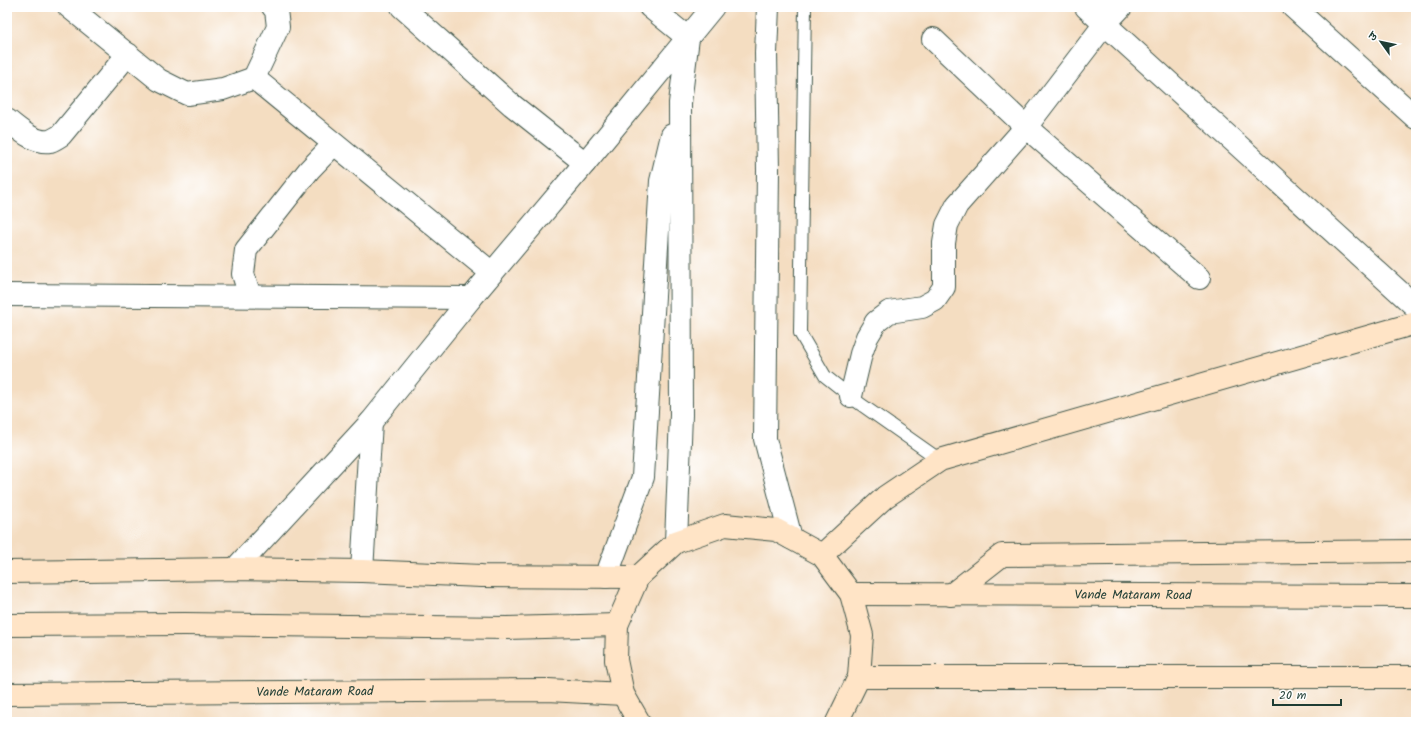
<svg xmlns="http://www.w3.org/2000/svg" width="1423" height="729" font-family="Kalam,'Playpen Sans Deva',sans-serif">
<rect width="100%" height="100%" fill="#fff"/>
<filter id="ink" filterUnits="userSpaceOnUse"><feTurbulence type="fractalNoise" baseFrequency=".025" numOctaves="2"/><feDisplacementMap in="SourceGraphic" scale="8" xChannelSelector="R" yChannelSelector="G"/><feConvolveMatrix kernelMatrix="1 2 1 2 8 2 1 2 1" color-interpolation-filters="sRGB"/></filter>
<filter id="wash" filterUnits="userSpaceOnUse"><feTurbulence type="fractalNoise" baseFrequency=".012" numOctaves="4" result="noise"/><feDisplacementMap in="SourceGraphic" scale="16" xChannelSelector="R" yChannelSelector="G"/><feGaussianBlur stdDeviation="0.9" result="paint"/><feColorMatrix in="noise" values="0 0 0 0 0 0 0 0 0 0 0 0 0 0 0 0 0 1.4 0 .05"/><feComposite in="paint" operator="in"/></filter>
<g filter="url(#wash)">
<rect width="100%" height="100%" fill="#f4ddc1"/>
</g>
<g filter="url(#ink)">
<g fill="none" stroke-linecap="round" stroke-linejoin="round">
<defs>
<path id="lane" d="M 805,7 L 800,333 L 825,376 L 859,403 L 940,460"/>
<g id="street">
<path d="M 69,7 L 159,80 L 187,94 L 223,89 L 254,78 L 492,273"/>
<path d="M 402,7 L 512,105 L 585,163"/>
<path d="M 650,7 L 688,38"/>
<path d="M 768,7 L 766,53 L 768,170 L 765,439 L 791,538"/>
<path d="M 1086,7 L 1416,307"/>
<path d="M 1293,7 L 1416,118"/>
<path d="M 933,39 L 1026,127 L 1199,278"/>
<path d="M 254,78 L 278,27 L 276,10 L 273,7"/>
<path d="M 7,120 C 18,128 34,144 50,141 C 53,140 58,137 61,135 L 128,54"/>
<path d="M 7,295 L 471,298"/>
<path d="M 250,296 L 243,274 L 246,250 L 309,170 L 334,144"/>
<path d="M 851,396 L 861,354 L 867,337 L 876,322 L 889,312 L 922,307 L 935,300 L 944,287 L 944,243 L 947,225 L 957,205 L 1026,127 L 1104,25 L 1121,7"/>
<path d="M 676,542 L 681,415 L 680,103 L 688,38"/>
<path d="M 235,569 L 371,422 L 471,298 L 585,163 L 713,7"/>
<path d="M 362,571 L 371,422"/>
<path d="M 606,577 L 643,477 L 661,181 L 672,135"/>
</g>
<g id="secondary">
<path d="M 822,555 L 885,497 L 940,460 L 1416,323"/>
<path d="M 7,572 L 235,569 L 362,571 L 482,576 L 638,577"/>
<path id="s1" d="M 851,594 L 1416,596"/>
<path d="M 951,595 L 1002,555 L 1416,551"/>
<path d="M 7,625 L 185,624 L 507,628 L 617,625"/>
<path d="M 859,677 L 1416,677"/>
<path id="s2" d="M 7,694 L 548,690 L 623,694"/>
<path d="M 639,722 L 623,694 L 616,660 L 617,625 L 638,577 L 676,542 L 725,525 L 776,530 L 822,555 L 851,594 L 862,635 L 859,677 L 837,722"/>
</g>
</defs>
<use href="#lane" stroke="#3f5549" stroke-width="14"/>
<use href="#street" stroke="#3f5549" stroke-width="24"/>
<use href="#secondary" stroke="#3f5549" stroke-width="24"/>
<use href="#lane" stroke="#fff" stroke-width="12"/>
<use href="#street" stroke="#fff" stroke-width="22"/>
<use href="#secondary" stroke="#ffe4c6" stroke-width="22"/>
</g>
</g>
<g text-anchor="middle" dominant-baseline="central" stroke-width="3" stroke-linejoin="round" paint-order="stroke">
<g font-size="13" fill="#1f3d34" stroke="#fff">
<text stroke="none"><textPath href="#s1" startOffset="282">Vande Mataram Road</textPath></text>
<text stroke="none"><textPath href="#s2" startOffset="308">Vande Mataram Road</textPath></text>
</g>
</g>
<rect width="1423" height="729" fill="none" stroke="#fff" stroke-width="24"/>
<g transform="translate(1381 42) rotate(303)" stroke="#ffffff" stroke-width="3" paint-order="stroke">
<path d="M0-3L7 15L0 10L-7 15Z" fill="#1f3d34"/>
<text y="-6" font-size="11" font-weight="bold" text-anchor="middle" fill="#1f3d34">उ</text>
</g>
<path d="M1273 699v6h68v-6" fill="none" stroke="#1f3d34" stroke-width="2"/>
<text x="1279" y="699" font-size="12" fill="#1f3d34" stroke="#ffffff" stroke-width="3" paint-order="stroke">20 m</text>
</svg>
